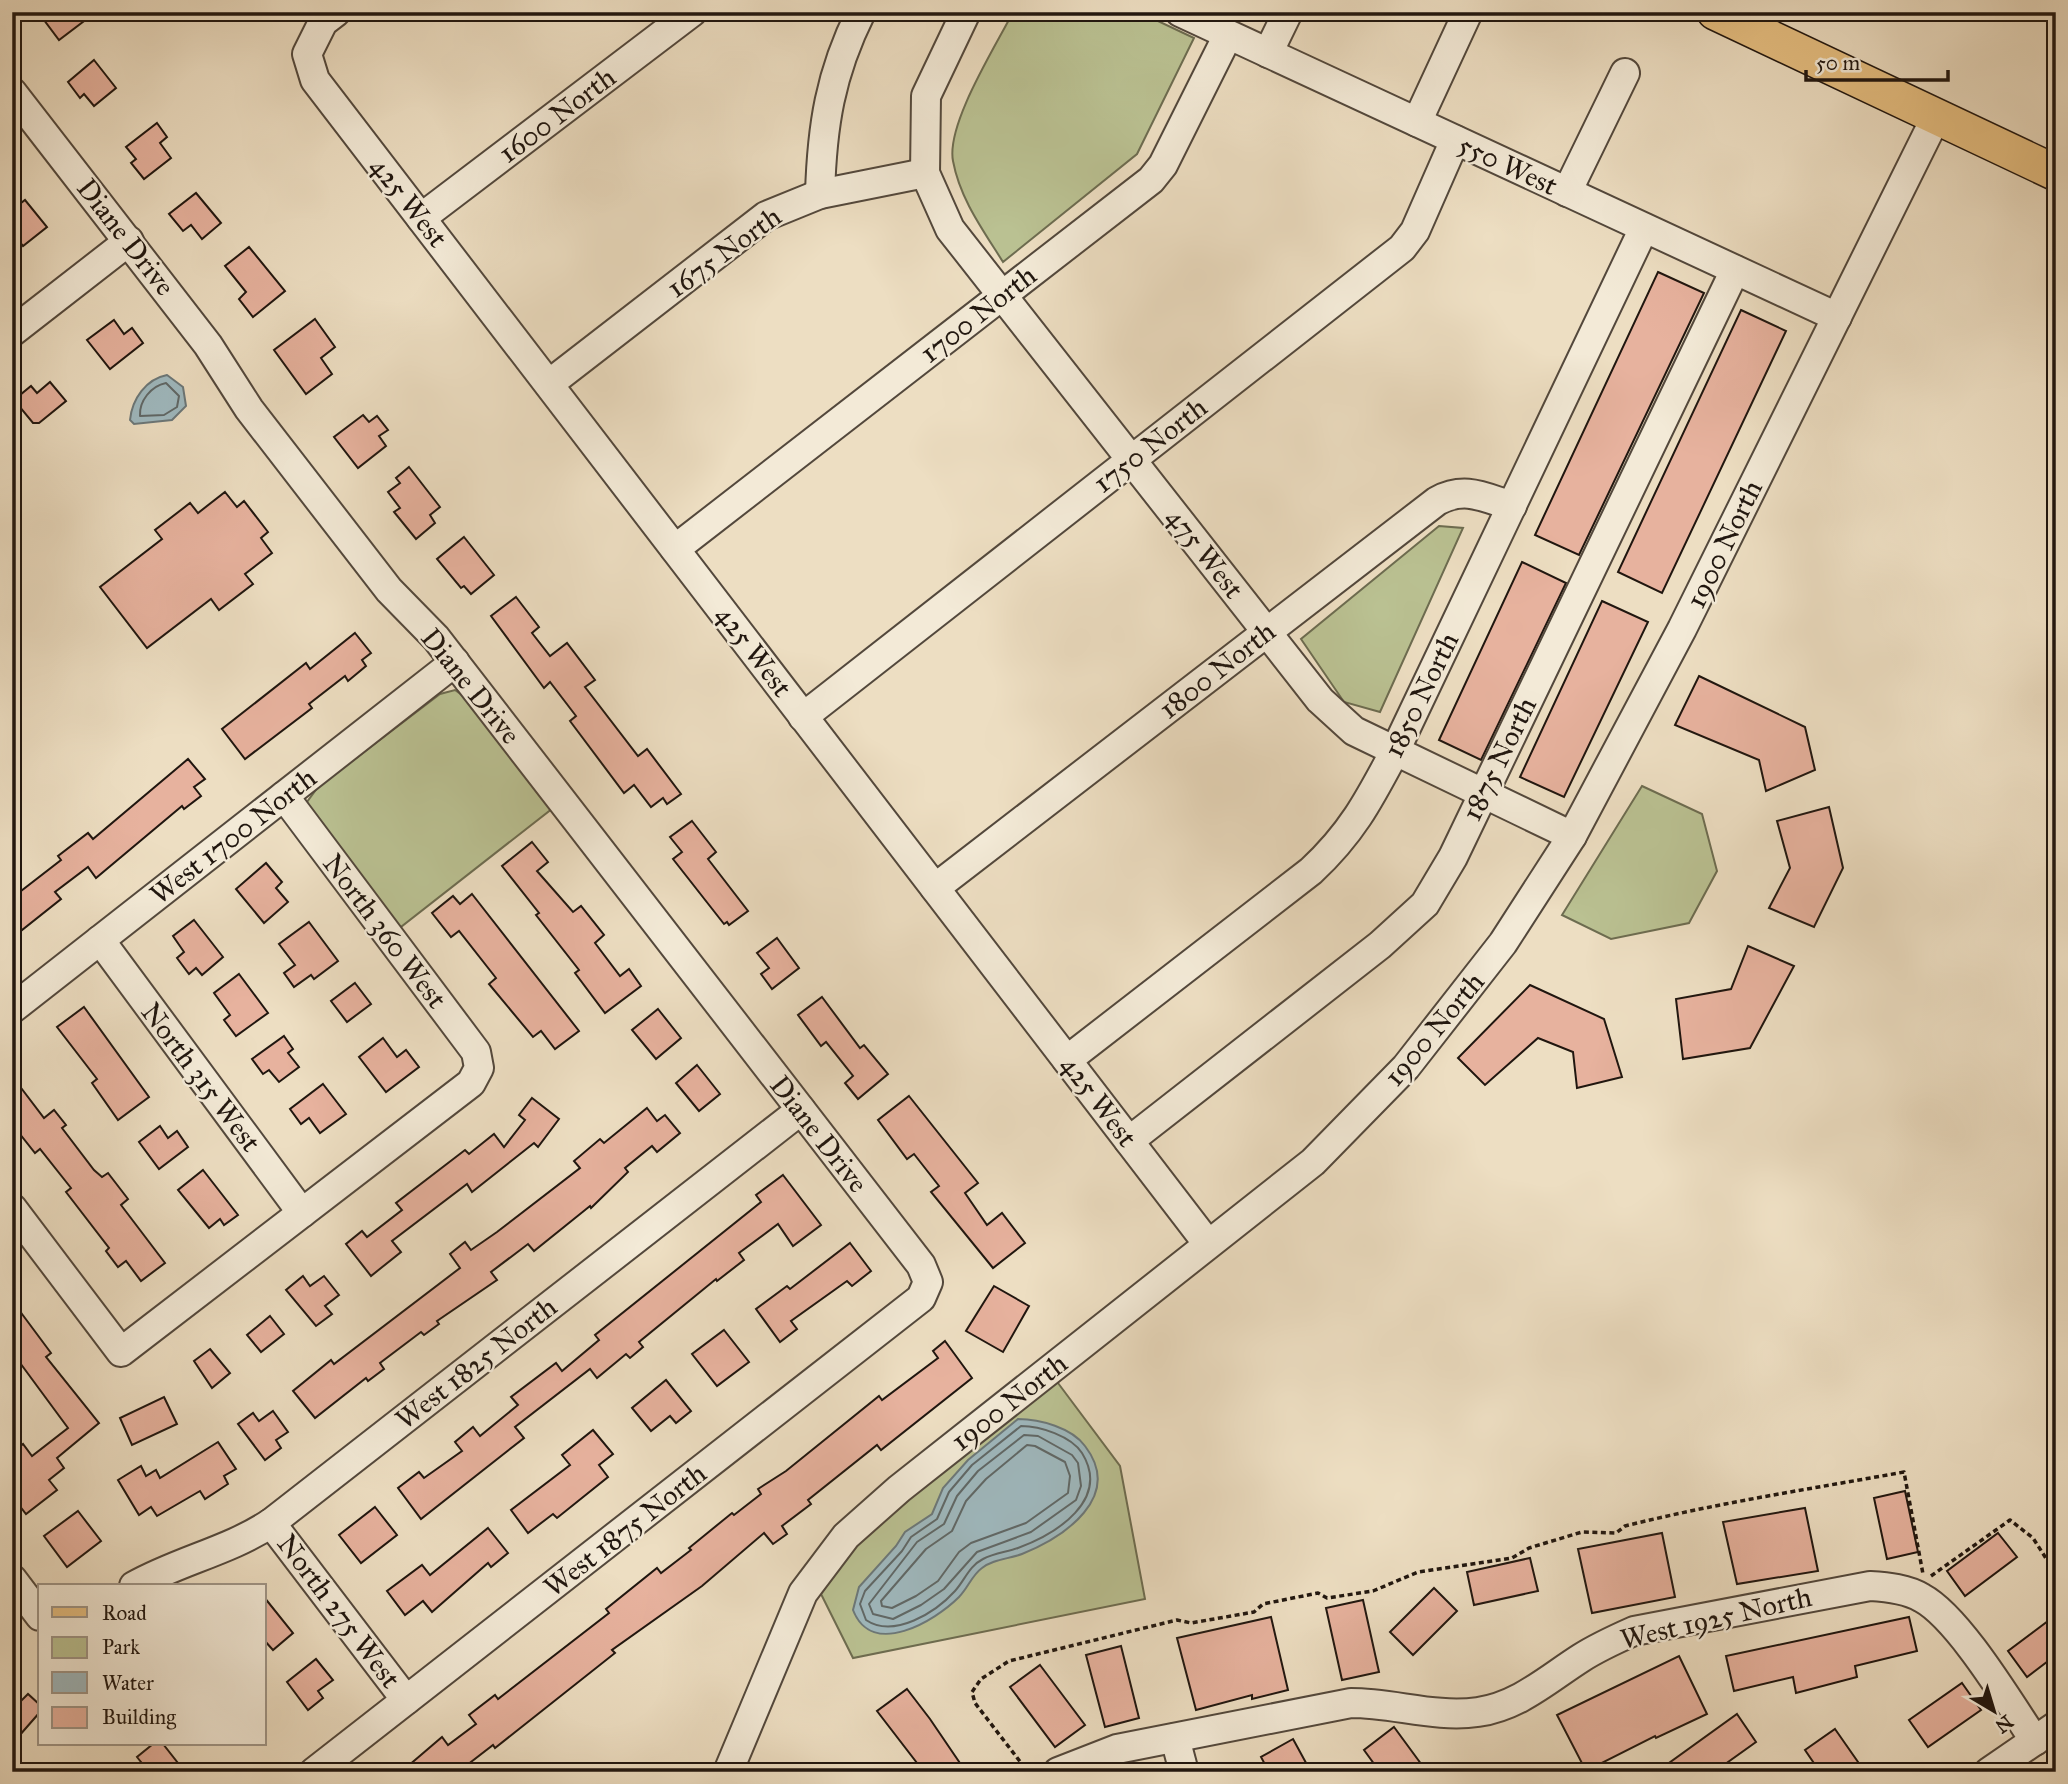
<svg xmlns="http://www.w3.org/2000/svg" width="2068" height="1784" font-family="'IM FELL Great Primer',serif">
<rect width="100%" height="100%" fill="#eddec2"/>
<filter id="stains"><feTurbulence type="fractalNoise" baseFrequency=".00286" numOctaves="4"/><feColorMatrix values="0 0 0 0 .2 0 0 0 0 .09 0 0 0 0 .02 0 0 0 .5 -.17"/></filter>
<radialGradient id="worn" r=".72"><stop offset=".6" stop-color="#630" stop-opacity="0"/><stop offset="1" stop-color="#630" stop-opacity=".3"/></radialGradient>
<g fill="#bac192" stroke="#6d6c50" stroke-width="2">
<path d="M 1013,12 L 1139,12 L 1194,38 L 1137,154 L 1003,262 C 983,230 960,199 953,161 C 946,124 996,46 1013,12 Z"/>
<path d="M 1439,526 L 1463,528 L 1380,712 L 1344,702 L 1301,639 Z"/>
<path d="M 455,690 L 466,698 L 553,808 L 397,930 L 313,820 L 307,802 L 318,787 L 440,694 Z"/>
<path d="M 1642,786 L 1702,814 L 1717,871 L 1689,923 L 1611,939 L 1562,915 Z"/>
<path d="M 1055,1379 L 1120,1466 L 1145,1599 L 853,1658 L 821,1594 L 856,1539 Z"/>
</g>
<g fill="#9fb9bf" stroke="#6c7879" stroke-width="2">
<path d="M 167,375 L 183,387 L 186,406 L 172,420 L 134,424 L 130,420 C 132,399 146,379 167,375 Z"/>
<path d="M 1018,1419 C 1040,1419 1072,1428 1085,1446 C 1124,1497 1064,1537 1022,1554 C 1009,1559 993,1559 982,1568 C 972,1575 968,1588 959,1597 C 935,1621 872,1659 853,1610 L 859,1587 L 896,1546 L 905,1532 L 932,1514 L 943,1488 L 968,1460 Z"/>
</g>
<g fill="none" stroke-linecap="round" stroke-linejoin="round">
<g stroke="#606867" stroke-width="2">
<path d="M 166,383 L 179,396 L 177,407 L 164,415 L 140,416 C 139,401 151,386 166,383 Z"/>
<path d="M 1021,1426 C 1040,1426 1071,1436 1082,1453 C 1111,1500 1056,1534 1018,1548 C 1007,1552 994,1553 983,1559 C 969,1566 965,1580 955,1591 C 936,1612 894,1639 866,1620 L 860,1604 L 865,1591 L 902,1551 L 911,1537 L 937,1519 L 949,1492 L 972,1465 Z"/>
<path d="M 1024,1435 L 1038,1436 L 1072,1455 L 1078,1463 L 1081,1486 L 1076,1500 L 1031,1532 L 977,1552 L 944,1589 L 921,1605 L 893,1619 L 873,1614 L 869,1604 L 917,1542 L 944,1524 L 957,1496 L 978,1471 Z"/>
<path d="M 1027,1445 L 1035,1446 L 1065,1462 L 1070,1476 L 1068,1493 L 1026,1523 L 971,1543 L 959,1552 L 938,1581 L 916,1596 L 892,1608 L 882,1606 L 881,1601 L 926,1549 L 952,1531 L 966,1501 L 986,1479 Z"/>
</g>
</g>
<g fill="#e7b29e" stroke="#20160f" stroke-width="2">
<path d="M 38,12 L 96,12 L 59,40 Z"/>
<path d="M 94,60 L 116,88 L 94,106 L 84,94 L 80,98 L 68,82 Z"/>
<path d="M 157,123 L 167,137 L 160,143 L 171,158 L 144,179 L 131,163 L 136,159 L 126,147 Z"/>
<path d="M 196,193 L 221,223 L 202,239 L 191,225 L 183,231 L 169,214 Z"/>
<path d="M 25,200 L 47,227 L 23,246 L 12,233 L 12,210 Z"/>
<path d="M 249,247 L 285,291 L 253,317 L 239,299 L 246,292 L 225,266 Z"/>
<path d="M 1658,272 L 1704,293 L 1579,555 L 1535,535 Z"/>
<path d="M 1741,310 L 1786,331 L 1662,593 L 1618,572 Z"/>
<path d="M 315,319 L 335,347 L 321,358 L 332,374 L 306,394 L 274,350 Z"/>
<path d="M 114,320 L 124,334 L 132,328 L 143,343 L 110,369 L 87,340 Z"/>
<path d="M 50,382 L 66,401 L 39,423 L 33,423 L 14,400 L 31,386 L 37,393 Z"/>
<path d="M 363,415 L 369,422 L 377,416 L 388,430 L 379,436 L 386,446 L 358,468 L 334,437 Z"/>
<path d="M 409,467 L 440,507 L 430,515 L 435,523 L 416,539 L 394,512 L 400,508 L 388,492 L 400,483 L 396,478 Z"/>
<path d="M 225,492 L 237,507 L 244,501 L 268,532 L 261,538 L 272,553 L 245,574 L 253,584 L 219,610 L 211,599 L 147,648 L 100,587 L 162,539 L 155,530 L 190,503 L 198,513 Z"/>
<path d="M 464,537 L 494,575 L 471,594 L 464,586 L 461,588 L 437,559 Z"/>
<path d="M 1522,562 L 1566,583 L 1481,760 L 1439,740 Z"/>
<path d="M 516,597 L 539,627 L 532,633 L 550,656 L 567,643 L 595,680 L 585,687 L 638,756 L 647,749 L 681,794 L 667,804 L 663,798 L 651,807 L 634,785 L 624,793 L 570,721 L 576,716 L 550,682 L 544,688 L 491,616 Z"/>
<path d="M 1602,601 L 1648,622 L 1564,797 L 1520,777 Z"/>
<path d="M 355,633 L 371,653 L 362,660 L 366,666 L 348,681 L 345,676 L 309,704 L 312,708 L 245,759 L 222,729 L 306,663 L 310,669 Z"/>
<path d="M 1699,676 L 1805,727 L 1815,770 L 1766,791 L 1759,760 L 1675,725 Z"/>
<path d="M 188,759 L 205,779 L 194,787 L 201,796 L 184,809 L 182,806 L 96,878 L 88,867 L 55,892 L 61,899 L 22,930 L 12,918 L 12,898 L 61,860 L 58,856 L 88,833 L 93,839 Z"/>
<path d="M 1829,807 L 1843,868 L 1814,927 L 1769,908 L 1790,868 L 1777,821 Z"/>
<path d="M 692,821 L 716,852 L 708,859 L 748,911 L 729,925 L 727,922 L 724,924 L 673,859 L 682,852 L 670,837 Z"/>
<path d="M 532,842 L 548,862 L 537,871 L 573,912 L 581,906 L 604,935 L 595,943 L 620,976 L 629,969 L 641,986 L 605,1013 L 575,973 L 579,970 L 536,915 L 539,913 L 502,866 Z"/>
<path d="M 266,863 L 282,882 L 276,888 L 288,902 L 264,923 L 236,889 Z"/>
<path d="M 472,894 L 579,1031 L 555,1049 L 541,1031 L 533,1037 L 489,984 L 496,978 L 459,931 L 451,937 L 432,913 L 453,896 L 460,904 Z"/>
<path d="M 194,920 L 223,957 L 202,975 L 196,968 L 189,974 L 177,958 L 184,952 L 173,936 Z"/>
<path d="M 309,922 L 338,961 L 314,979 L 311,975 L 294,987 L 284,973 L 295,965 L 279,944 Z"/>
<path d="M 777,938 L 799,968 L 772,989 L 761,974 L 769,968 L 757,953 Z"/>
<path d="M 1748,946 L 1794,966 L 1750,1048 L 1683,1059 L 1676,999 L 1731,989 Z"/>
<path d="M 239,974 L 268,1013 L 236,1036 L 224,1020 L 230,1015 L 214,993 Z"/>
<path d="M 355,983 L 371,1004 L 347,1022 L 331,1001 Z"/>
<path d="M 1530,985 L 1604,1019 L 1622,1077 L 1577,1088 L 1573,1052 L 1538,1038 L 1485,1085 L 1458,1058 Z"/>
<path d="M 822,997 L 860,1048 L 864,1045 L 888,1074 L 858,1099 L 845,1083 L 853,1076 L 826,1042 L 821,1046 L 798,1015 Z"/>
<path d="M 84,1007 L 149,1097 L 118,1120 L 92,1083 L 97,1079 L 57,1027 Z"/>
<path d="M 658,1009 L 681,1038 L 656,1059 L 632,1030 Z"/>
<path d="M 284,1036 L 293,1049 L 288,1053 L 299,1067 L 279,1082 L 269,1070 L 263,1074 L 252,1059 Z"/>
<path d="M 383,1038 L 397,1057 L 406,1050 L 419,1067 L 386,1092 L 359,1057 Z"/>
<path d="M 697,1065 L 720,1094 L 699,1111 L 676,1083 Z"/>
<path d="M 12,1076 L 44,1118 L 54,1110 L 66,1125 L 62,1128 L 94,1170 L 102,1177 L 108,1173 L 128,1199 L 121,1205 L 165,1263 L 141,1281 L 126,1261 L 118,1267 L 106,1251 L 109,1248 L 66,1192 L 71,1188 L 40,1149 L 35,1153 L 12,1124 Z"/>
<path d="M 323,1084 L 346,1114 L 320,1133 L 309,1118 L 301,1124 L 290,1109 Z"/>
<path d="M 909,1096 L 978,1183 L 965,1193 L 987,1225 L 1002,1213 L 1025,1243 L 993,1268 L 931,1192 L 939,1186 L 914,1154 L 907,1159 L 878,1120 Z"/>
<path d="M 532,1098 L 559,1119 L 538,1147 L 534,1143 L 472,1192 L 467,1184 L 392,1241 L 401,1252 L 371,1276 L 346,1244 L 362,1231 L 367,1237 L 402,1210 L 396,1203 L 465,1150 L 469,1154 L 494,1134 L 504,1147 L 525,1120 L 519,1115 Z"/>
<path d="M 647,1108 L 657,1121 L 665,1115 L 680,1133 L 657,1152 L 652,1146 L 625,1168 L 628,1172 L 591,1208 L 590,1206 L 534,1251 L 528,1244 L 491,1272 L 497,1280 L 437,1321 L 439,1324 L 424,1335 L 421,1332 L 380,1363 L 384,1369 L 368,1381 L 366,1378 L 315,1418 L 293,1391 L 331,1360 L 334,1364 L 460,1268 L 450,1254 L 465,1242 L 471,1250 L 497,1232 L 580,1168 L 574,1161 L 600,1139 L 604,1143 Z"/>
<path d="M 160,1126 L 168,1138 L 177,1131 L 188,1147 L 159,1169 L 139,1142 Z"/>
<path d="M 203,1170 L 238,1215 L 224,1225 L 220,1219 L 209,1228 L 178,1190 Z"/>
<path d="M 783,1175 L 821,1225 L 793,1246 L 778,1224 L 739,1253 L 744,1260 L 717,1281 L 716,1279 L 639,1342 L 643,1347 L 630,1358 L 626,1354 L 597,1378 L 590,1369 L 515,1427 L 524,1438 L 421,1519 L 398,1488 L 419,1472 L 424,1478 L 462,1451 L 455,1442 L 473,1427 L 480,1436 L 518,1405 L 511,1397 L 556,1363 L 562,1371 L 599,1340 L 595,1335 L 761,1202 L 756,1195 Z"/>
<path d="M 850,1243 L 871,1271 L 852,1286 L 847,1281 L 791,1321 L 797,1329 L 780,1342 L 756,1309 L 787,1286 L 790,1289 Z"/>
<path d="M 303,1276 L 310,1286 L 324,1276 L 339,1295 L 325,1306 L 332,1314 L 316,1326 L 286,1290 Z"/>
<path d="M 994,1286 L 1029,1306 L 1003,1352 L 966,1331 Z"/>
<path d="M 22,1314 L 51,1353 L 46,1357 L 99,1423 L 57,1458 L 64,1468 L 49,1480 L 57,1490 L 26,1514 L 12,1496 L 20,1490 L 12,1481 L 12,1453 L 23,1444 L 32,1456 L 68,1428 L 12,1352 L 12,1322 Z"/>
<path d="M 270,1316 L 284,1334 L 261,1352 L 247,1335 Z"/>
<path d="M 724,1330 L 749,1362 L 717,1386 L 692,1354 Z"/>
<path d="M 945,1341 L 972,1378 L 881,1450 L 877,1445 L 808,1500 L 811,1504 L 782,1526 L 787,1534 L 773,1544 L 764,1533 L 702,1586 L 612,1650 L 615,1653 L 495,1748 L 493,1745 L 458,1772 L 449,1772 L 444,1765 L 435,1772 L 401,1772 L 442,1737 L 448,1745 L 476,1724 L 469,1715 L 495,1695 L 498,1699 L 609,1613 L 606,1609 L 657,1568 L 661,1573 L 691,1550 L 689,1548 L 732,1513 L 734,1515 L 761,1494 L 758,1489 L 786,1471 L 879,1396 L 882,1400 L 938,1358 L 933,1351 Z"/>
<path d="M 210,1349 L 230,1373 L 212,1388 L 194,1361 Z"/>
<path d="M 666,1380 L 691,1411 L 676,1423 L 670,1416 L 651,1431 L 632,1408 Z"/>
<path d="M 164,1397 L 177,1424 L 132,1445 L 120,1418 Z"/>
<path d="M 273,1411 L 288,1432 L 276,1440 L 281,1448 L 265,1460 L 238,1424 L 253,1413 L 259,1421 Z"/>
<path d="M 593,1430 L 613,1454 L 599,1465 L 608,1477 L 557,1518 L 553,1514 L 528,1533 L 511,1510 L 570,1465 L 562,1455 Z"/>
<path d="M 218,1442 L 236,1469 L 224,1476 L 228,1484 L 205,1499 L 200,1491 L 157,1516 L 151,1507 L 139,1515 L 118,1480 L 141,1466 L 146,1476 L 156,1470 L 160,1478 Z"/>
<path d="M 1905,1491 L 1918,1552 L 1887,1559 L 1874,1498 Z"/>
<path d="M 375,1507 L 397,1535 L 361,1563 L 339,1535 Z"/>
<path d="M 1805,1508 L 1818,1571 L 1737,1584 L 1723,1522 Z"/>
<path d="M 78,1511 L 101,1541 L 67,1567 L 44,1536 Z"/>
<path d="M 488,1528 L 508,1553 L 491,1567 L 488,1563 L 432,1612 L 423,1601 L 405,1615 L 387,1591 L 422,1565 L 430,1575 Z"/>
<path d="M 1662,1533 L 1675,1597 L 1592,1613 L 1578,1549 Z"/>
<path d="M 1998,1533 L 2017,1557 L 1965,1596 L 1947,1571 Z"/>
<path d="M 1530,1558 L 1538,1591 L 1474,1605 L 1467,1572 Z"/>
<path d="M 1434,1588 L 1457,1611 L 1413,1655 L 1390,1632 Z"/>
<path d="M 264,1597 L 293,1633 L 273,1650 L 264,1640 Z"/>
<path d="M 1363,1600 L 1379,1672 L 1342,1680 L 1326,1608 Z"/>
<path d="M 2056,1615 L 2056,1655 L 2027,1677 L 2008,1651 Z"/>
<path d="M 1271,1617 L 1288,1690 L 1252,1699 L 1252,1695 L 1196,1710 L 1177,1638 Z"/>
<path d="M 1909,1617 L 1917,1651 L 1855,1666 L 1857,1677 L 1796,1693 L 1793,1677 L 1734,1691 L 1726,1656 Z"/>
<path d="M 1121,1646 L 1139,1718 L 1105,1727 L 1086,1655 Z"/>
<path d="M 1679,1656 L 1707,1714 L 1656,1738 L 1655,1736 L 1586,1771 L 1557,1715 Z"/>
<path d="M 316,1659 L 333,1680 L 318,1691 L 323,1698 L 308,1710 L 287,1682 Z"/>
<path d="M 1040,1665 L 1085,1725 L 1055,1747 L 1010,1687 Z"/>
<path d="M 1962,1683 L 1981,1710 L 1928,1747 L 1909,1720 Z"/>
<path d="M 907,1689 L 930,1719 L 966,1772 L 924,1772 L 877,1711 Z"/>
<path d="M 12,1694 L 21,1701 L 28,1694 L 40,1705 L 40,1712 L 12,1744 Z"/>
<path d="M 1737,1714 L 1756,1742 L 1714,1772 L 1676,1772 L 1669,1763 Z"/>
<path d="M 1394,1727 L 1427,1772 L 1380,1772 L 1364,1750 Z"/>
<path d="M 1835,1729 L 1865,1772 L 1820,1772 L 1805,1750 Z"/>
<path d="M 1293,1739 L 1311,1772 L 1269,1772 L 1261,1757 Z"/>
<path d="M 153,1744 L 163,1744 L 185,1772 L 149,1772 L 137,1757 Z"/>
</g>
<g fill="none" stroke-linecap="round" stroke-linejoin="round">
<defs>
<g id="minor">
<path d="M 336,12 L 323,22 L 307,54 L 315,80 L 1208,1244"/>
<path d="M 966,12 L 926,96 L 925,173 L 950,229 L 1320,700 L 1354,731 L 1572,836"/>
<path d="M 1180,12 L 1837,317"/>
<path d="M 1268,53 L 1288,12"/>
<path d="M 12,92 L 208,345 L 249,409 L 389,590 L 436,638 L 921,1265 L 928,1282 L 921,1298 L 314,1772"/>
<path d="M 1417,122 L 1468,12"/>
<path d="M 1567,192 L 1625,73"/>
<path d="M 820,194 C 822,126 830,74 861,12"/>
<path d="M 421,218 L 692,12"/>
<path d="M 12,332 L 129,241"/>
<path d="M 549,384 L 766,216 L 820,194 L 925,173"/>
<path d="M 675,549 L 1151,180 L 1163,165 L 1228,35"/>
<path d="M 803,717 L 1402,248 L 1415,231 L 1455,140"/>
<path d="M 935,888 L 1437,501 C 1465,486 1483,497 1512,506"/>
<path d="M 100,940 L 302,1213"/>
<path d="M 12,1009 L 455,662"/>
<path d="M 1067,1060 L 1311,871 C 1352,833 1369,800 1395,751 L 1644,228"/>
<path d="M 1129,1141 L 1380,945 L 1425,904 L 1453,857 L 1735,270"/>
<path d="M 12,1208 L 121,1352 L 471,1083 L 479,1068 L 476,1052 L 284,796"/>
<path d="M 271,1523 L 406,1700"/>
<path d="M 12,1579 L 40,1616"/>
<path d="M 134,1586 C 178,1561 229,1551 271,1523 L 801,1110"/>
<path d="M 1175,1738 L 1184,1772"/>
<path d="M 728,1772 L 803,1593 L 846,1536 L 899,1489 L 1313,1162 L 1406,1067 L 1503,943 L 1572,836 L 1682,629 L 1936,117"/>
<path d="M 1058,1772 L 1117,1749 L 1351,1703 C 1394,1703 1435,1718 1478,1712 C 1519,1706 1548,1679 1581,1658 C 1598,1647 1616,1639 1634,1631 L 1870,1586 C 1888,1587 1907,1589 1922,1598 C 1959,1618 2010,1704 2035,1741"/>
<path d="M 1989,1772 L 2056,1726"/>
</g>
<path id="major" d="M 1715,12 L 2056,173"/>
</defs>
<use href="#minor" stroke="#53483c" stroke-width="32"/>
<use href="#major" stroke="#20160f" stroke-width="38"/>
<g stroke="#20160f" stroke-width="3.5" stroke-dasharray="5 3.5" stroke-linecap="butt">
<path d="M 1931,1576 L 2010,1520 L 2033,1538 L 2056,1574"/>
<path d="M 1025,1768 L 975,1703 L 972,1692 L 981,1679 L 1009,1661 L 1177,1620 L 1191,1623 L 1254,1612 L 1263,1604 L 1318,1593 L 1327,1598 L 1373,1591 L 1418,1572 L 1512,1558 L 1529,1548 L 1582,1532 L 1616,1533 L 1625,1526 C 1717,1503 1810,1489 1904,1472 L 1923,1574"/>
</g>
<use href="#minor" stroke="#f3ead7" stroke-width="28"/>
<use href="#major" stroke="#e6bf81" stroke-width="35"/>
</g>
<g text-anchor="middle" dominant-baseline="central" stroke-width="5" stroke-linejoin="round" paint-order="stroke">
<g font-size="28" fill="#20160f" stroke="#f3ead7">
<text transform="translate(557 115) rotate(-37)">1600 North</text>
<text transform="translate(1508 165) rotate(25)">550 West</text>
<text transform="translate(409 202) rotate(52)">425 West</text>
<text transform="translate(126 237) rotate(52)">Diane Drive</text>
<text transform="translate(724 252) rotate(-36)">1675 North</text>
<text transform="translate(978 314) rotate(-38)">1700 North</text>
<text transform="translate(1150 445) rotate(-38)">1750 North</text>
<text transform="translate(1724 544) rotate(-64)">1900 North</text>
<text transform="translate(1205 553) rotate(52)">475 West</text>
<text transform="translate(754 651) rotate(53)">425 West</text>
<text transform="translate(1217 670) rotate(-38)">1800 North</text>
<text transform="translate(471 686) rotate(51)">Diane Drive</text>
<text transform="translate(1421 695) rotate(-64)">1850 North</text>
<text transform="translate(1499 759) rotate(-64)">1875 North</text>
<text transform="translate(233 836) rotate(-38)">West 1700 North</text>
<text transform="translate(385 931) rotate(53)">North 360 West</text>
<text transform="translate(1434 1029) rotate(-50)">1900 North</text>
<text transform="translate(201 1077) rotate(53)">North 315 West</text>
<text transform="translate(1099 1101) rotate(53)">425 West</text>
<text transform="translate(819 1134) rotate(52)">Diane Drive</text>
<text transform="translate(476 1363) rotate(-38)">West 1825 North</text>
<text transform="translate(1009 1402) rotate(-38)">1900 North</text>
<text transform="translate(625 1530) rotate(-38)">West 1875 North</text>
<text transform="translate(339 1611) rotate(53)">North 275 West</text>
<text transform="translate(1716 1618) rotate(-13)">West 1925 North</text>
</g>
</g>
<rect width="2068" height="1784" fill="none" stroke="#eddec2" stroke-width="42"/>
<rect x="14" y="14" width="2040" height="1756" fill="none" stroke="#20160f" stroke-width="3.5"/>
<rect x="21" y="21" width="2026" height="1742" fill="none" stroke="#20160f" stroke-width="2"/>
<rect x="38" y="1584" width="228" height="161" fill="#f3ead7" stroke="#9f9587" stroke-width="2"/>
<rect x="52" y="1607" width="35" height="10" fill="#e6bf81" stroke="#9f9587" stroke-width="2"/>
<text x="102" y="1620" font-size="21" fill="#20160f">Road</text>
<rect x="52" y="1637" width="35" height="21" fill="#bac192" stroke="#9f9587" stroke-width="2"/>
<text x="102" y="1654" font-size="21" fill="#20160f">Park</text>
<rect x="52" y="1672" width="35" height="21" fill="#9fb9bf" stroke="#9f9587" stroke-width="2"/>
<text x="102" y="1690" font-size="21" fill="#20160f">Water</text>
<rect x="52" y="1707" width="35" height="21" fill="#e7b29e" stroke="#9f9587" stroke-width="2"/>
<text x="102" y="1724" font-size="21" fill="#20160f">Building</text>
<g transform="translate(1994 1711) rotate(142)" stroke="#f3ead7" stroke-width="5" paint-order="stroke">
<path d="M0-5L12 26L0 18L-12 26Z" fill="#20160f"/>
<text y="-10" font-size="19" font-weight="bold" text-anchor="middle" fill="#20160f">N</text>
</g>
<path d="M1806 70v10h142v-10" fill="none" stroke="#20160f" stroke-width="3.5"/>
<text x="1816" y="70" font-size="21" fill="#20160f" stroke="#f3ead7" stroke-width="5" paint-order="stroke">50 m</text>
<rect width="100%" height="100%" filter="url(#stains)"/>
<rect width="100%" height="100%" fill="url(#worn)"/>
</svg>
